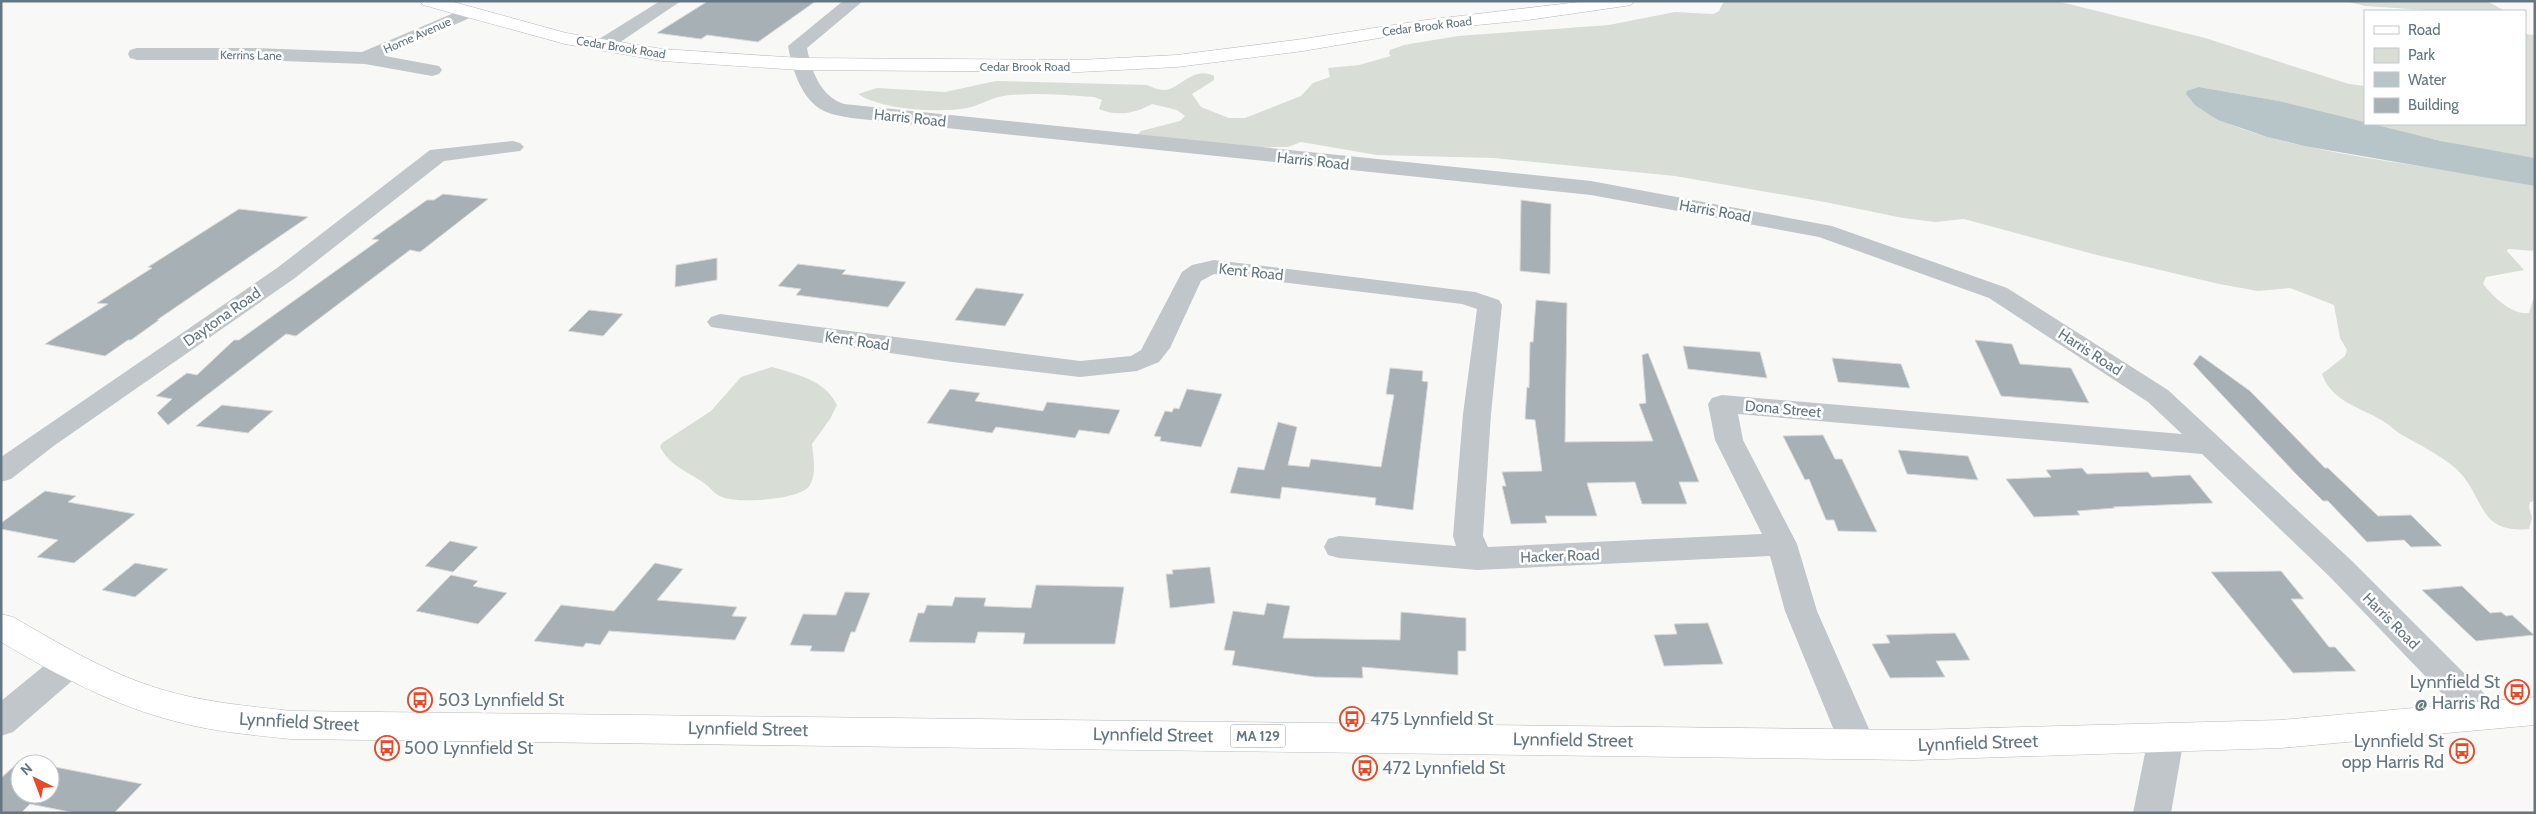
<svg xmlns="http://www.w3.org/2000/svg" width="2536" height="814" font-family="Cabin,sans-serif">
<rect width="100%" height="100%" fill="#f8f8f6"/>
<g fill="#d8ddd5">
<path d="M 1724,1 L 2056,1 L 2077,6 L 2205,38 L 2349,84 L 2365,86 L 2365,124 L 2279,101 L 2199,87 L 2196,106 C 2239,134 2289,143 2339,153 C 2404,165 2470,172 2535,186 L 2535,251 L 2508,249 L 2507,251 L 2524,270 L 2486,277 L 2483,284 C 2494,297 2511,315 2529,313 L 2535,293 L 2535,501 L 2530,502 L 2529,507 L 2532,518 L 2529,529 C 2475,534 2486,494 2454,467 C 2438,454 2420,445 2402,435 C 2395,431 2390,425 2383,421 C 2360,407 2332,402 2322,374 L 2345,356 L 2347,350 L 2340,338 L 2334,305 L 2290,288 L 2258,291 L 2219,284 L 2093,254 L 1964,219 L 1935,222 L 1903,218 L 1825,202 L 1675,176 L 1494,158 L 1377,155 L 1301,142 L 1288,147 L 1257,147 L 1142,137 L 1138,134 L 1141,131 L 1180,121 L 1185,116 L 1177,110 L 1152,104 C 1136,113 1117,117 1099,109 L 1102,100 L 1094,97 C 1065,95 1032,92 1003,96 C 990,98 979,106 967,108 C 938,113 882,110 858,94 L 877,88 L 945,92 L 996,81 L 1147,85 C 1154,88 1162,92 1170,89 C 1184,83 1196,67 1214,76 L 1214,80 L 1192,94 L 1201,107 L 1229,118 L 1245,118 L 1301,96 L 1313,83 L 1330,77 L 1328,68 L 1359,65 L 1391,56 L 1389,54 L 1390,50 L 1404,45 L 1458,36 L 1609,25 L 1675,12 L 1713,14 L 1719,11 Z"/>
<path d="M 2345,1 L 2487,1 L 2503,10 L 2441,11 L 2365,6 Z"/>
<path d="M 2525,34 L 2535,35 L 2535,158 L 2469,147 L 2365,124 L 2525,124 Z"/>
<path d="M 772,367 C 796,374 825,380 837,405 L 830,419 L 812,444 C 813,456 817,473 810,485 C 802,500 737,504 722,497 C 715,495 710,487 704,483 C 687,471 671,467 660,447 L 662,443 L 711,411 L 741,377 Z"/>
</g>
<path fill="#b7c5c8" d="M 2199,87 L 2279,101 L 2441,141 L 2535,158 L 2535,186 L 2304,146 L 2267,137 L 2218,120 L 2196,106 L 2186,94 L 2187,91 Z"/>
<g fill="#a6b0b5" stroke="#dadad8">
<path d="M 708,1 L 816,1 L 758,42 L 707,35 L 701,39 L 657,33 Z"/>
<path d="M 443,194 L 488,199 L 420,252 L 410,250 L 296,336 L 286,334 L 168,425 L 157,413 L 172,399 L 156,396 L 187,373 L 197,375 L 234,340 L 239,340 L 379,240 L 372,239 L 427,200 L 434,200 Z"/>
<path d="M 1521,200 L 1551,204 L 1550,274 L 1520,271 Z"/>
<path d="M 239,209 L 308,217 L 157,320 L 159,320 L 131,340 L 128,340 L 105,356 L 45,344 L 108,304 L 97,303 L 152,268 L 148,267 Z"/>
<path d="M 717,258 L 717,280 L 675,287 L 676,265 Z"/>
<path d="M 798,264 L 846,270 L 842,274 L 906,282 L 888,307 L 796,295 L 801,289 L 778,286 Z"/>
<path d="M 976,288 L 1024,294 L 1005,326 L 955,320 Z"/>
<path d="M 1536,300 L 1567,303 L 1565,442 L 1653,441 L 1639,404 L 1646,403 L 1642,355 L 1648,353 L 1699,482 L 1679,482 L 1687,504 L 1642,504 L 1635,482 L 1587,483 L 1597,516 L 1545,516 L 1547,523 L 1511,524 L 1502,486 L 1506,486 L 1502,472 L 1542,471 L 1535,420 L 1525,419 L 1527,387 L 1529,388 L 1530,342 L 1533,342 Z"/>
<path d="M 589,310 L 623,314 L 603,336 L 568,331 Z"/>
<path d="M 1975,340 L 2012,344 L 2020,364 L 2071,368 L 2089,403 L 2001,396 Z"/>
<path d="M 1683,346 L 1760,352 L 1767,378 L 1688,369 Z"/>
<path d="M 2200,355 L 2250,391 L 2325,468 L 2328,468 L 2378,516 L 2411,515 L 2442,546 L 2411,547 L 2404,540 L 2367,542 L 2328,501 L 2323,501 L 2296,474 L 2193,364 Z"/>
<path d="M 1832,358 L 1901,364 L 1910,388 L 1838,382 Z"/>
<path d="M 1390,368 L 1423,371 L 1422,381 L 1428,382 L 1413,510 L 1375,505 L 1376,498 L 1282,487 L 1280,499 L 1230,493 L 1238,467 L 1264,470 L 1278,422 L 1297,427 L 1288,465 L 1309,467 L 1311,459 L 1381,467 L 1394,395 L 1386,394 Z"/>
<path d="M 950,389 L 980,393 L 975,401 L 1043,411 L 1047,402 L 1120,410 L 1109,434 L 1079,430 L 1075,438 L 996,427 L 992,433 L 927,423 Z"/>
<path d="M 1187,389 L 1222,394 L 1201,447 L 1160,441 L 1161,437 L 1154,436 L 1165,411 L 1172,412 L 1174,408 L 1179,409 Z"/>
<path d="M 222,405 L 273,411 L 248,433 L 196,426 Z"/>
<path d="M 1823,435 L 1835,459 L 1842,459 L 1877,532 L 1838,531 L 1834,520 L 1826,520 L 1809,479 L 1805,480 L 1783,436 Z"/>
<path d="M 1898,450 L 1968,456 L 1978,480 L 1907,474 Z"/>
<path d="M 2082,468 L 2087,474 L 2148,472 L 2152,477 L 2190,475 L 2213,503 L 2113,507 L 2115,508 L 2077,511 L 2080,515 L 2034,517 L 2006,479 L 2051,477 L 2046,470 Z"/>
<path d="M 45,491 L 76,496 L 68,502 L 135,514 L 74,563 L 37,557 L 58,540 L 1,529 L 1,523 Z"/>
<path d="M 450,541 L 478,547 L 453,572 L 425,566 Z"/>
<path d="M 135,563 L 168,569 L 135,597 L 102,590 Z"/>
<path d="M 655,563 L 683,569 L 657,600 L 737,607 L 732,616 L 747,617 L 735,640 L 609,631 L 600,645 L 586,643 L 583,647 L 534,641 L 561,605 L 614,611 Z"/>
<path d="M 1210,567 L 1215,603 L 1170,608 L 1166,574 L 1173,574 L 1172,570 Z"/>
<path d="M 2281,571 L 2304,599 L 2291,599 L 2329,647 L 2335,647 L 2356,671 L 2293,673 L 2211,572 Z"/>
<path d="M 451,575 L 478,581 L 473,586 L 507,593 L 478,624 L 416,611 Z"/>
<path d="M 1036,585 L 1124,587 L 1115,644 L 1023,644 L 1025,633 L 978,632 L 975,643 L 909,642 L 918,613 L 924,613 L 927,605 L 952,606 L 955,597 L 986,598 L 984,606 L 1031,608 Z"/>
<path d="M 2462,586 L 2490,613 L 2501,612 L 2506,616 L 2512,615 L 2534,635 L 2476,641 L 2422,590 Z"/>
<path d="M 845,592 L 870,593 L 855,632 L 851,632 L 844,652 L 810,651 L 812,646 L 790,645 L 803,614 L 836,615 Z"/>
<path d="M 1267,603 L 1290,606 L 1283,638 L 1400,640 L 1401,612 L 1466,618 L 1466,651 L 1458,651 L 1458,675 L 1362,667 L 1363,678 L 1315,677 L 1232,665 L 1235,651 L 1224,650 L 1233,611 L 1264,615 Z"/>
<path d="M 1708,623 L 1723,664 L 1664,666 L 1654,635 L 1677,634 L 1674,624 Z"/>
<path d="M 1955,633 L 1970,660 L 1936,661 L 1945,677 L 1890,678 L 1872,644 L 1890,643 L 1886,635 Z"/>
<path d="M 20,761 L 38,764 L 20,764 L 20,794 L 50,794 L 50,766 L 142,784 L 114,813 L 75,813 L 30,804 L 21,813 L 1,813 L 1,778 Z"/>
</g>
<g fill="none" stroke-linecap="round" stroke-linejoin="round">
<defs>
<path id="secondary" d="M 420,1 L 450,1 L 566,33 L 662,49 L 800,58 L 1079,60 L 1177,55 L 1303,39 L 1426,20 L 1587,1 L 1634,1 L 1631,5 L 1625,6 L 1528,20 L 1426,30 L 1303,51 L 1177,67 L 1079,72 L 800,70 L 662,61 L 565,44 L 423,5 Z"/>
<path id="primary" d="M 1,614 L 13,617 C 60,644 107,673 160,689 C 202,702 247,706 291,711 L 1914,730 L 2281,720 L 2535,697 L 2535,725 L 2281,748 L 1914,760 L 291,739 C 253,735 215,732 178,722 C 114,706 57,675 1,642 Z"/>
</defs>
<use href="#secondary" stroke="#b1b8bd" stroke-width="1"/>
<use href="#primary" stroke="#b3b9bc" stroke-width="1"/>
<g fill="#c1c6ca" fill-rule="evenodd">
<path d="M 660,1 L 681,1 L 610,49 L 596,49 L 594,45 L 596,41 Z"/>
<path d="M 843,1 L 863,1 L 807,48 C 811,70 820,96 844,104 L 1591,181 L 1832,226 L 2007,288 L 2168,390 L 2352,561 L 2497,706 L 2503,716 L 2497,726 L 2485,730 L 2473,726 L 2330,577 L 2202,454 L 1738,414 L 1743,440 L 1797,544 L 1817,611 L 1876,745 L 1871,755 L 1858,760 L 1845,755 L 1840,745 L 1785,611 L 1770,556 L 1477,570 L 1339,558 L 1328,555 L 1324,547 L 1328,539 L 1339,536 L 1456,546 L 1453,536 L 1463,414 L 1477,309 L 1462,304 L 1214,274 L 1201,281 L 1170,348 L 1159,362 L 1137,371 L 1080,377 L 952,362 L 711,327 L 707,322 L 711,317 L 720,314 L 1080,361 L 1131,356 L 1141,350 L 1182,272 L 1192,265 L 1214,260 L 1475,292 L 1499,300 L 1502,305 L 1491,414 L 1483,536 L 1488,547 L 1762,534 L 1715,440 L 1708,404 L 1712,398 L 1722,395 L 2182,434 L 2148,402 L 1989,298 L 1819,237 L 1591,195 L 851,118 C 842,116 832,115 824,111 C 801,100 792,68 788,46 Z"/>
<path d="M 468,7 L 474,8 L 477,12 L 474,16 L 385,56 L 439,66 L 442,70 L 439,74 L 432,76 L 365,64 L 254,60 L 137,60 L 130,58 L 128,54 L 130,50 L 137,48 L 254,48 L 362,52 Z"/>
<path d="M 513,141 L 520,143 L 524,147 L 520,151 L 444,161 L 295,278 L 55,445 L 11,479 L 1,482 L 1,457 L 277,268 L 430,150 Z"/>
<path d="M 68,652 L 80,656 L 85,665 L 80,674 L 13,732 L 1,736 L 1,701 L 56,656 Z"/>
<path d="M 2166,723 L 2179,728 L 2184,738 L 2171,813 L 2133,813 L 2148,738 L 2153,728 Z"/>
</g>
<use href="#secondary" fill="#fff" fill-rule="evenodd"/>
<use href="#primary" fill="#fff" fill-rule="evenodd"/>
</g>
<defs>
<symbol id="bus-ring" viewBox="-11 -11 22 22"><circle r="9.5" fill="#fff" stroke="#e64a28" stroke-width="1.5"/><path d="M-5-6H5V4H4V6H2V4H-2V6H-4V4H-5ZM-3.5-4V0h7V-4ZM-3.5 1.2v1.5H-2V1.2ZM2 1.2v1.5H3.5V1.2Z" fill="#e64a28"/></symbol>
</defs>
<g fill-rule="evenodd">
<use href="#bus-ring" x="2503" y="678" width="28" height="28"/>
<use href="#bus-ring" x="406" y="686" width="28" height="28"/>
<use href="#bus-ring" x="1338" y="705" width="28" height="28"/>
<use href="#bus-ring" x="373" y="734" width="28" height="28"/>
<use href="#bus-ring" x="2448" y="737" width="28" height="28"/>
<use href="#bus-ring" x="1351" y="754" width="28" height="28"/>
</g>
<g text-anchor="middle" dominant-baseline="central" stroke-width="5" stroke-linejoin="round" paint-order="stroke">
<g font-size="12" fill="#637681" stroke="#fff">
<text transform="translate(1427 26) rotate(-7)">Cedar Brook Road</text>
<text transform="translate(417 35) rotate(-24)">Home Avenue</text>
<text transform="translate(621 47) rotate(9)">Cedar Brook Road</text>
<text transform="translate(251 55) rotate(1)">Kerrins Lane</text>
<text x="1025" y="66">Cedar Brook Road</text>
</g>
<rect fill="#fff" stroke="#929fa7" stroke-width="1" x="1230.5" y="724.5" width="55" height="23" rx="4"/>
<g font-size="14" font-weight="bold" fill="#637681">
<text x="1258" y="736">MA 129</text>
</g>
<g font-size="15" fill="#637681" stroke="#fff">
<text transform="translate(910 118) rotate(6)">Harris Road</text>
<text transform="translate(1313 161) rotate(6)">Harris Road</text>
<text transform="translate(1715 211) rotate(10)">Harris Road</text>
<text transform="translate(1251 272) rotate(6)">Kent Road</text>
<text transform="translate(222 317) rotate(-35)">Daytona Road</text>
<text transform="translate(857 341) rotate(8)">Kent Road</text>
<text transform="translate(2090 352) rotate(33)">Harris Road</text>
<text transform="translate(1783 409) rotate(5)">Dona Street</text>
<text transform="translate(1560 556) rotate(-2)">Hacker Road</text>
<text transform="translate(2391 621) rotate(45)">Harris Road</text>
</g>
<g font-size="18" fill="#637681" stroke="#fff" text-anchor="start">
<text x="2500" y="682" text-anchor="end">Lynnfield St<tspan x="2500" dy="21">@ Harris Rd</tspan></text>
<text x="438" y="700">503 Lynnfield St</text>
<text x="1370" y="719">475 Lynnfield St</text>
<text x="2444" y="741" text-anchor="end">Lynnfield St<tspan x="2444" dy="21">opp Harris Rd</tspan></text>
<text x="404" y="748">500 Lynnfield St</text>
<text x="1382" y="768">472 Lynnfield St</text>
</g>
<g font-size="18" fill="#637681" stroke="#fff">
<text transform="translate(299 722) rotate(3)">Lynnfield Street</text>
<text transform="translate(748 729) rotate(1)">Lynnfield Street</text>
<text transform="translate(1153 735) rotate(1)">Lynnfield Street</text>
<text transform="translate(1573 740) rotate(1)">Lynnfield Street</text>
<text transform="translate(1978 743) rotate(-2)">Lynnfield Street</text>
</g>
</g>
<rect width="2536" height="814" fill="none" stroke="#637681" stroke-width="5"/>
<rect x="2364" y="10" width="162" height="115" fill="#ffffff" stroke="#c1c8cd"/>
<rect x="2374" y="26" width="25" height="8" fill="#ffffff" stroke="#c1c8cd"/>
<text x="2408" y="35" font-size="15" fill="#637681">Road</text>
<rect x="2374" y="48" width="25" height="15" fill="#d8ddd5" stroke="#c1c8cd"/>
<text x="2408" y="60" font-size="15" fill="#637681">Park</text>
<rect x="2374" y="72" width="25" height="15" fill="#b7c5c8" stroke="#c1c8cd"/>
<text x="2408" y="85" font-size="15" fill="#637681">Water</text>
<rect x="2374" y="98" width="25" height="15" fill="#a6b0b5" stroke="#c1c8cd"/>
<text x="2408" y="110" font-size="15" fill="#637681">Building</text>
<g transform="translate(35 779) rotate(318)"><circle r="24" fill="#ffffff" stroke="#c1c8cd"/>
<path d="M0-4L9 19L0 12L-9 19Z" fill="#e64a28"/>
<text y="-8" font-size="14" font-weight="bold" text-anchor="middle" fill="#637681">N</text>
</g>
</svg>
